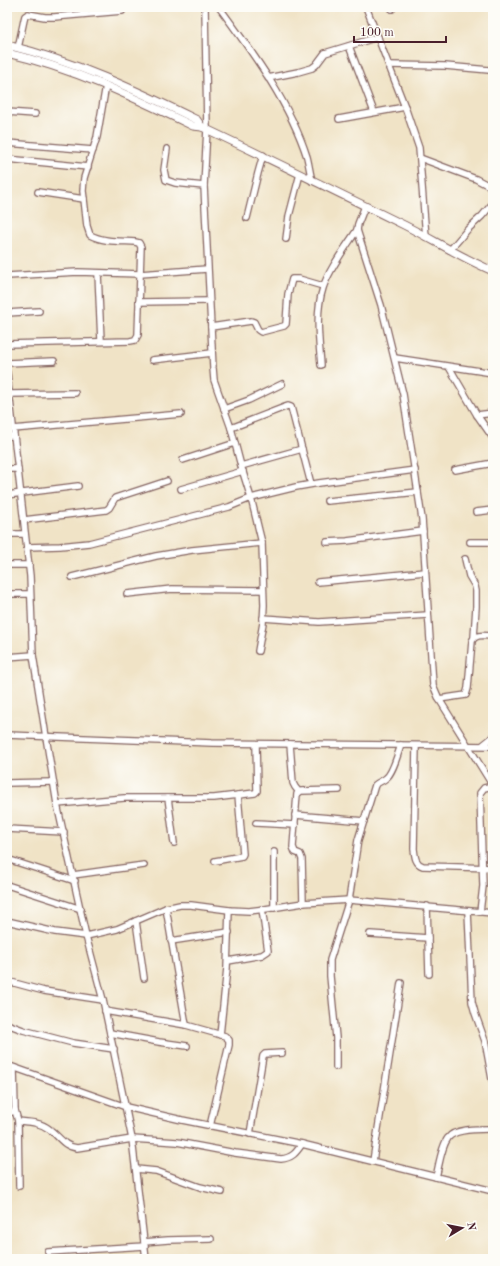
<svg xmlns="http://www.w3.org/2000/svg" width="500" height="1266" font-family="'Old Standard TT',serif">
<rect width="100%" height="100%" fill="#fdfcf7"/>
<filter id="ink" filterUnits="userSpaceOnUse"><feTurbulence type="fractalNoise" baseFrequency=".025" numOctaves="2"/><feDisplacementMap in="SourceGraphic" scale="8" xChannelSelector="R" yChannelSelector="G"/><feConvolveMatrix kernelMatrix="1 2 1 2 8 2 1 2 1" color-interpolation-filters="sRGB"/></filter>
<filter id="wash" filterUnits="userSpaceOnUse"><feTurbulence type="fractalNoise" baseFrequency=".012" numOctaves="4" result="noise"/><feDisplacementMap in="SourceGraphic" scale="16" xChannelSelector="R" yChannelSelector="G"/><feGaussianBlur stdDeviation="0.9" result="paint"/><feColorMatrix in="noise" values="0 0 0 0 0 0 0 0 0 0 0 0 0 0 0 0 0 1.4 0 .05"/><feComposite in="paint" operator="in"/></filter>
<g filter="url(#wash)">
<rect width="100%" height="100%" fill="#f0e3c6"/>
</g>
<g filter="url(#ink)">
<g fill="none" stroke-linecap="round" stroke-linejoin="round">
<defs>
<g id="minor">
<path d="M 205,7 L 207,129 L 204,186 L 213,368 L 214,380 L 231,428 L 241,466 L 251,498 L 262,543 L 264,605 L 263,623 L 258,651"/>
<path d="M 219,7 C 252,52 290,103 307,157 C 309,165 310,173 312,181"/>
<path d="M 366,7 L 405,107 L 419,148 L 426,237"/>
<path d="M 392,9 L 392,7"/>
<path d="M 349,46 L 374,112"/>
<path d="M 18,48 L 24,20 L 25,16 L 28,14 L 45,17 L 54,17 L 122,11"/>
<path d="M 389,65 L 445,66 L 489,70"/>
<path d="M 268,78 L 298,72 L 312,68 L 316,65 L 325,53 L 378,37"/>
<path d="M 7,112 L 35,114"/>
<path d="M 339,119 L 405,107"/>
<path d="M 7,143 L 93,150"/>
<path d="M 167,149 L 164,170 L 166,180 L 175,183 L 204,186"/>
<path d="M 420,158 L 476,179 L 493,188"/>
<path d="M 7,159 L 88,167"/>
<path d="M 38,192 L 84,199"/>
<path d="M 365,206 L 358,224 L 357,230 L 381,305 L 403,394 L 422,519 L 433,685 L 439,699 L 493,786"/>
<path d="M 247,218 L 258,173 L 263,155"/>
<path d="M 286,239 L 289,216 L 300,174"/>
<path d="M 450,250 L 468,229 L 482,216 L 493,203"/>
<path d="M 98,273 L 101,341"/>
<path d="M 7,276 L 78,272 L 140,274 L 207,269"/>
<path d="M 139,302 L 209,301"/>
<path d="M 7,313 L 39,311"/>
<path d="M 211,327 L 251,321 L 254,322 L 258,330 L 261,332 L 284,326 L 286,324 L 288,294 L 292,279 L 299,279 L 323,286"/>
<path d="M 7,344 L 130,341 L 135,340 L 138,335 L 141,247 L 139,243 L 135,242 C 121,241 103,242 90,235 L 87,226 L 84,199 L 83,191 L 84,178 L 97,137 L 106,85"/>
<path d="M 395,358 L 493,373"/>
<path d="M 152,360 L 212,353"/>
<path d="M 7,363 L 54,361"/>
<path d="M 321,365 C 319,340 315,313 323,288 C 329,269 346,247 357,230"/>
<path d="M 449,367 L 477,415 L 493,438"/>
<path d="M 7,373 L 30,576 L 33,655 L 46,737 L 57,804 L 86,936 L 103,1000 L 132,1139 L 146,1259"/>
<path d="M 9,394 L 75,393"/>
<path d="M 224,409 L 249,400 L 282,384"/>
<path d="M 477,415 L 493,413"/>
<path d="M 231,428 L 285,407 L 288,406 L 291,407 L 311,484"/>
<path d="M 13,429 L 181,414"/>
<path d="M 7,436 L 14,436"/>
<path d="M 183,460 L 235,443"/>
<path d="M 241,466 L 302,449"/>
<path d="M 7,469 L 18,469"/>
<path d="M 455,470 L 493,463"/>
<path d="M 181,489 L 243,471"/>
<path d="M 7,495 L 78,486"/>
<path d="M 327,501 L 418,492"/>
<path d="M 476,512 L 493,510"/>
<path d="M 24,520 L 106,510 L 109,508 L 115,498 L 167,481"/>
<path d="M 7,534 L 25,534"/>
<path d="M 327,542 L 347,541 L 423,531"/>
<path d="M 470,542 L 493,542"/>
<path d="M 27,547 L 60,546 L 89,543 L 229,507 L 251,498 L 296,487 L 319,483 L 415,470"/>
<path d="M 465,559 L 469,576 L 475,586 L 476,591 L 476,607 L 474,637"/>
<path d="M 7,565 L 29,565"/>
<path d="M 72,577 L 156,556 L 192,550 L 262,543"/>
<path d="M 318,582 L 425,572"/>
<path d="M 7,594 L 30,594"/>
<path d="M 127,594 L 172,589 L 263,590"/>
<path d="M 263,618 L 319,622 L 428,615"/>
<path d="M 7,657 L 33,655"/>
<path d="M 439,699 L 466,695 L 468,688 L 472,641 C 476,633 485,636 493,636"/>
<path d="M 7,735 L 212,743 L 493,746"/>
<path d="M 290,744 L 293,783 L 295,787 L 299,792"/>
<path d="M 483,745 L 493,737"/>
<path d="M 416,746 L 414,849 C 415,856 415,864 423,866 L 493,868"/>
<path d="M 7,783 L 53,782"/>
<path d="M 168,798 L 174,843"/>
<path d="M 57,804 L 124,798 L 214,798 L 255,793 L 257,791 L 256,744"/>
<path d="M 295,815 L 364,821"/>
<path d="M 256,823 L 295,825"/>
<path d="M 7,829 L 64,832"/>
<path d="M 7,859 L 75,881"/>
<path d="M 215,861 L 242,856 L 243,854 L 238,795"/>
<path d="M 73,875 L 144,865"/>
<path d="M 7,885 L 81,909"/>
<path d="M 303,903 L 302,859 L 300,854 L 295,852 L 293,847 L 297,794 L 301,791 L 339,790"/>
<path d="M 427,906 L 429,974"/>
<path d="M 166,908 L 186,1025"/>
<path d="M 274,908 L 274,852"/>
<path d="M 468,911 L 472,1002 L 475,1013 L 485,1041 L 492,1079"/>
<path d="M 480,912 L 483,886 L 480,793 L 484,788 L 493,786"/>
<path d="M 7,921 L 55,932 L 86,936 L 117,929 L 166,908 L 180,905 L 191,905 L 229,910 L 249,911 L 265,909 L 303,903 L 349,900 L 493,913"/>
<path d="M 136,921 L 144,978"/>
<path d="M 370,934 L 428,938"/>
<path d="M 171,941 L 229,932"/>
<path d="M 228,961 L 262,955 L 268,951 L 262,909"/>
<path d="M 493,971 L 493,961"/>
<path d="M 7,981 L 44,991 L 103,1000"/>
<path d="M 105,1011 L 186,1025 L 225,1036 L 229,1040 L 229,1045 L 210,1126"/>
<path d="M 7,1024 L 23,1030 L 73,1043 L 114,1049"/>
<path d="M 110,1033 L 159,1042 L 187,1046"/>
<path d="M 220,1035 L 227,968 L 229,910"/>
<path d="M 7,1065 L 126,1107 L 182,1120 L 302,1144 L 493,1191"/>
<path d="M 336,1067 L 336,1038 L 330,976 L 330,960 L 349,900 L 358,840 L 375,785 C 378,782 383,781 386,778 C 393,773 398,753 401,745"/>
<path d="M 15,1110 L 18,1121 L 19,1186"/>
<path d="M 7,1112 L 12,1112 L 15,1110 L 14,1068"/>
<path d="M 18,1121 C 28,1122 40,1122 49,1129 C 59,1136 64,1147 77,1148 L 132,1139 L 177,1142 L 235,1153 L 281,1159 C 292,1158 296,1153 302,1144"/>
<path d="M 250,1134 L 263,1056 L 265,1054 L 282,1053"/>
<path d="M 373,1161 L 401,983"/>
<path d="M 136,1169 L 156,1171 L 200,1187 L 222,1192"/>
<path d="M 436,1177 C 439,1166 441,1147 448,1138 C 455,1128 482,1129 493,1129"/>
<path d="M 144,1242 L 168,1240 L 211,1239"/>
<path d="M 48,1252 L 145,1246"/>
</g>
<g id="tertiary">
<path d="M 7,45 C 74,61 136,90 197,120 L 202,127"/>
<path d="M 7,53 C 73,68 133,97 193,126 L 202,127 C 270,159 337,192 404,225 C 434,240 462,258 493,271"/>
</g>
</defs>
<use href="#minor" stroke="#846461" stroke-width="8"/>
<use href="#tertiary" stroke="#846461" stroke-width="9"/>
<use href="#minor" stroke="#fff" stroke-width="5.5"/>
<use href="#tertiary" stroke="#fff" stroke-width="7"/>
</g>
</g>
<rect width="500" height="1266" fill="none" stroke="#fdfcf7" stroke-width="24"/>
<g transform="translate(462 1228) rotate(80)" stroke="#fdfcf7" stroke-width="3" paint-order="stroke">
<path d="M0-3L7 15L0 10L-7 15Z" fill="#4a1f2b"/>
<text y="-6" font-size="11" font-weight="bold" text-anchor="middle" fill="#4a1f2b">N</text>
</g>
<path d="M354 36v6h92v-6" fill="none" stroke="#4a1f2b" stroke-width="2"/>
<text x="360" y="36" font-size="12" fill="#4a1f2b" stroke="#fdfcf7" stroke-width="3" paint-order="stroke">100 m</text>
</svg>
